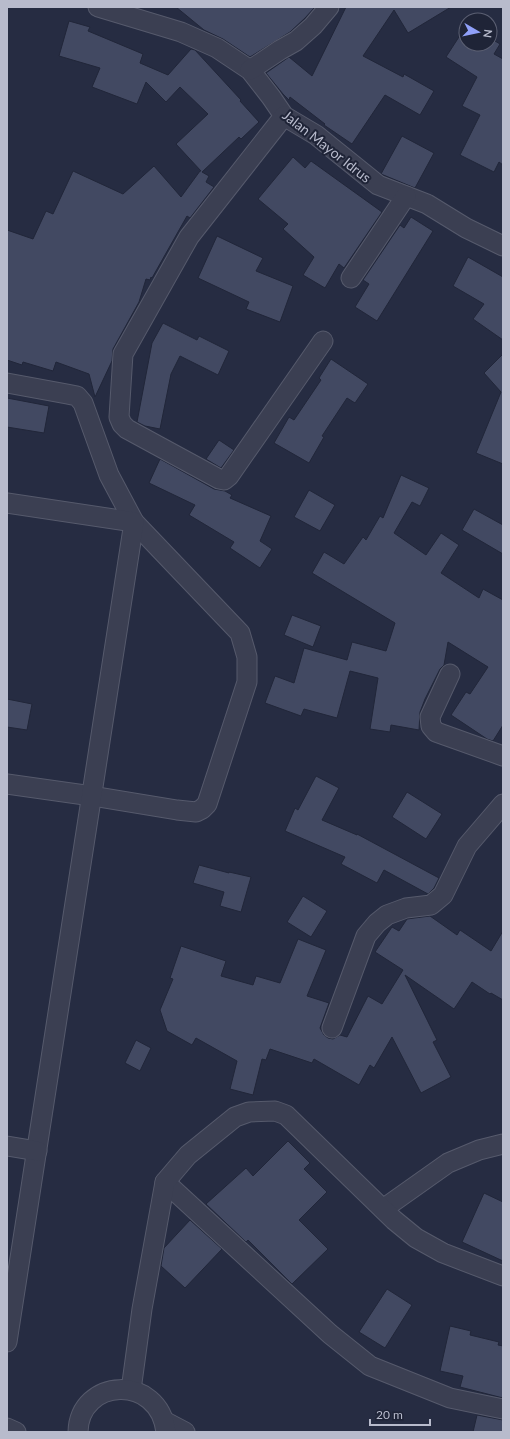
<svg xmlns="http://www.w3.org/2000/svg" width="510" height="1439" font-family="Lato,sans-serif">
<rect width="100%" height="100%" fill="#262c42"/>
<g fill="#424962" stroke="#212639">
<path d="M 176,7 L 315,7 L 305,18 L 290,32 L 250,57 L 223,39 L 204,30 Z"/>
<path d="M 346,7 L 451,7 L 408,33 L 394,10 L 363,56 L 403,77 L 404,74 L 434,91 L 420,115 L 385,95 L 352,144 L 324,125 L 325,124 L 290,97 L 289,100 L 283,94 L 266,73 L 289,57 L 312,76 Z"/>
<path d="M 69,21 L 90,27 L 88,31 L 143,54 L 140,63 L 168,75 L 191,49 L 195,50 L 241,100 L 240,101 L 259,122 L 241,139 L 239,137 L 202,172 L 209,176 L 206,182 L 214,187 L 190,218 L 187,216 L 152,278 L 151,277 L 150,280 L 146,279 L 139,302 L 113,349 L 112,361 L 95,397 L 89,374 L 56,362 L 53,371 L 23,362 L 22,365 L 7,360 L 7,230 L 33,239 L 46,211 L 53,214 L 73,171 L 123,194 L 154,166 L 181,197 L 200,171 L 201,171 L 176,144 L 208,114 L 180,87 L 166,102 L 146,82 L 137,104 L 92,87 L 100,68 L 59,56 Z"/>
<path d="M 466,26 L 466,44 L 490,44 L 490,38 L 500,44 L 494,54 L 503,59 L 503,165 L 499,162 L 494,172 L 460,155 L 480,115 L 462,106 L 477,77 L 446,57 Z"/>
<path d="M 402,136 L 434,153 L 415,188 L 381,174 Z"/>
<path d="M 293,157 L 305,168 L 311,161 L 382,212 L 344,268 L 339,264 L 325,288 L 303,275 L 314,257 L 283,229 L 288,224 L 258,199 Z"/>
<path d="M 411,217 L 433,231 L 377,321 L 355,307 L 369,284 L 363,280 L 400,225 L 404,228 Z"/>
<path d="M 217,236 L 263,258 L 256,271 L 293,286 L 280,322 L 246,309 L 249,302 L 198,278 Z"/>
<path d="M 468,257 L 503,277 L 503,340 L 473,319 L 484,304 L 453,286 Z"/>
<path d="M 163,323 L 197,340 L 199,336 L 229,351 L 218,375 L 180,356 L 171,374 L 160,429 L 145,426 L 137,422 L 152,343 Z"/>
<path d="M 503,354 L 503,464 L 476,453 L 501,392 L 484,373 Z"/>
<path d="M 331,359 L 368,384 L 355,403 L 347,398 L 322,436 L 324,437 L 309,463 L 274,443 L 289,417 L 294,420 L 321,380 L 319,378 Z"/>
<path d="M 7,398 L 49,406 L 44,433 L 7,427 Z"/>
<path d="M 219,440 L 234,450 L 221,468 L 206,459 Z"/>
<path d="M 160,459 L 214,489 L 225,491 L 232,495 L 230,498 L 271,516 L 260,541 L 272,549 L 260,568 L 230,548 L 234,542 L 189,515 L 195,505 L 149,483 Z"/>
<path d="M 401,475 L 429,488 L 420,506 L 412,502 L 394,533 L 426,555 L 441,533 L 459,545 L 441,573 L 479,598 L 483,589 L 503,600 L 503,725 L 493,741 L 487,739 L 451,715 L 466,692 L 470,694 L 488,667 L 448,642 L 444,665 L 440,669 L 425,699 L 420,712 L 419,730 L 391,725 L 390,732 L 370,729 L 378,678 L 350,671 L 337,718 L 304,709 L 301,716 L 265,703 L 275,676 L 294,683 L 304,648 L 347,660 L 352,642 L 386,651 L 395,623 L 312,573 L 324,552 L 344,564 L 363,537 L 366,540 L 380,516 L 383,518 Z"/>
<path d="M 309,490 L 335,505 L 320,531 L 294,517 Z"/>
<path d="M 474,509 L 503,525 L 503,554 L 462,530 Z"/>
<path d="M 292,615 L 321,626 L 313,647 L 284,635 Z"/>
<path d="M 7,699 L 32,704 L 27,730 L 7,727 Z"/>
<path d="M 316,776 L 339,788 L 322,820 L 357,835 L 357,834 L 439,878 L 434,888 L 428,894 L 384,870 L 377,883 L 341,864 L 345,857 L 285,831 L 295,808 L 298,810 Z"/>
<path d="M 407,792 L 442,814 L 426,839 L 392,817 Z"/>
<path d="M 199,865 L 229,873 L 229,872 L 251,877 L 241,912 L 220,906 L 224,892 L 193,883 Z"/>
<path d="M 303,896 L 327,911 L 311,937 L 287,922 Z"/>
<path d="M 430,916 L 457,935 L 460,930 L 491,951 L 503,931 L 503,1000 L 491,993 L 490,994 L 472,982 L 454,1009 L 405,975 L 437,1040 L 433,1042 L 451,1077 L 421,1093 L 392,1037 L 374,1068 L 370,1065 L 359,1085 L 314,1059 L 312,1063 L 270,1049 L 266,1060 L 262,1059 L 253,1095 L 230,1089 L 237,1061 L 196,1038 L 192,1045 L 167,1031 L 160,1010 L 173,979 L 170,978 L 181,946 L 226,961 L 221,976 L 253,985 L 256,976 L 280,983 L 298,939 L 326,950 L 307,996 L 329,1003 L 320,1028 L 324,1035 L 328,1038 L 333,1039 L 340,1035 L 347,1037 L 368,996 L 382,1004 L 403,970 L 375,952 L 392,927 L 399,931 L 407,919 Z"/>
<path d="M 136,1040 L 151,1048 L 140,1071 L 125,1063 Z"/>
<path d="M 288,1141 L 310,1163 L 304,1169 L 327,1192 L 299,1220 L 328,1249 L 292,1284 L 248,1240 L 246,1242 L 206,1204 L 246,1168 L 253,1176 Z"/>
<path d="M 484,1193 L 503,1202 L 503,1261 L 462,1242 Z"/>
<path d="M 190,1220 L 222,1249 L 185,1288 L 161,1266 L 164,1248 Z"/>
<path d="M 387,1289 L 412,1305 L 385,1348 L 359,1332 Z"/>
<path d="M 450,1326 L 471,1331 L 470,1335 L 499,1342 L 498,1345 L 503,1346 L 503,1398 L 460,1387 L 463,1376 L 440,1371 Z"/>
<path d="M 477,1415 L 503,1420 L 503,1432 L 473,1432 Z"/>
</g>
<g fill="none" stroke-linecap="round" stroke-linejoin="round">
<defs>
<g id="street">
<path d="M 98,7 L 181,32 L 217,48 L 250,70 L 271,97 L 284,116 L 316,135 L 378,185 L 427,204 L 466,228 L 503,246"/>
<path d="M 250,70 L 280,50 L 296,41 L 313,26 L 329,7"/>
<path d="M 284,116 L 189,237 L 123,354 L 119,417 L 122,424 L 127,429 L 219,479 L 224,480 L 229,476 L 323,341"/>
<path d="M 351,278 L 406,196"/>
<path d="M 7,383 L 67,394 L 77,396 L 83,403 L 109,475 L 134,522 L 240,633 L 247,657 L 247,682 L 207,804 L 202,809 L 196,812 L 177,810 L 92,796 L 7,784"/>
<path d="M 7,503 L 134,522 L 7,1342"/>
<path d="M 450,674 L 430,717 L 431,726 L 436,732 L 503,756"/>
<path d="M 332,1028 L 366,936 L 377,923 L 387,915 L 406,908 L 431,905 L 443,895 L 467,846 L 503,804"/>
<path d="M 7,1146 L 37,1151"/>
<path d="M 165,1182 L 330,1334 L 370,1366 L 450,1398 L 503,1409"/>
<path d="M 383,1209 L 448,1163 L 479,1150 L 503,1144"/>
<path d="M 131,1390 L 142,1309 L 165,1182 L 188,1155 L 235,1117 L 249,1112 L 275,1111 L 286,1115 L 394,1220 L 416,1238 L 443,1253 L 503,1276"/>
<path d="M 164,1421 L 185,1432"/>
<path d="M 7,1428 L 16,1432"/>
<path d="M 78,1432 C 79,1378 159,1373 166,1432"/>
</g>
</defs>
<use href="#street" stroke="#565a6c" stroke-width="21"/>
<use href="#street" stroke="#3b3f52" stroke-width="19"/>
</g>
<g text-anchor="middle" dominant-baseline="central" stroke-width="4" stroke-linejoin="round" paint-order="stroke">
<g font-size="14" fill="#b8bbcc" stroke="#1f2437">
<text transform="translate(327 146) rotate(38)">Jalan Mayor Idrus</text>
</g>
</g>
<rect width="510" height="1439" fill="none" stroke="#b8bbcc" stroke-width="16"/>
<g transform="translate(478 32) rotate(99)"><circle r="19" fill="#1f2437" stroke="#5c6073"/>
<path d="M0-3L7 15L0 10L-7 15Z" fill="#90a0f9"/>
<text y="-6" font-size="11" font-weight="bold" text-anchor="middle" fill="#b8bbcc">N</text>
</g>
<path d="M370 1419v6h60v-6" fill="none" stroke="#b8bbcc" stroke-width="2"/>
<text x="376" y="1419" font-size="12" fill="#b8bbcc" stroke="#1f2437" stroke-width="3" paint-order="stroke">20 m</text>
</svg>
